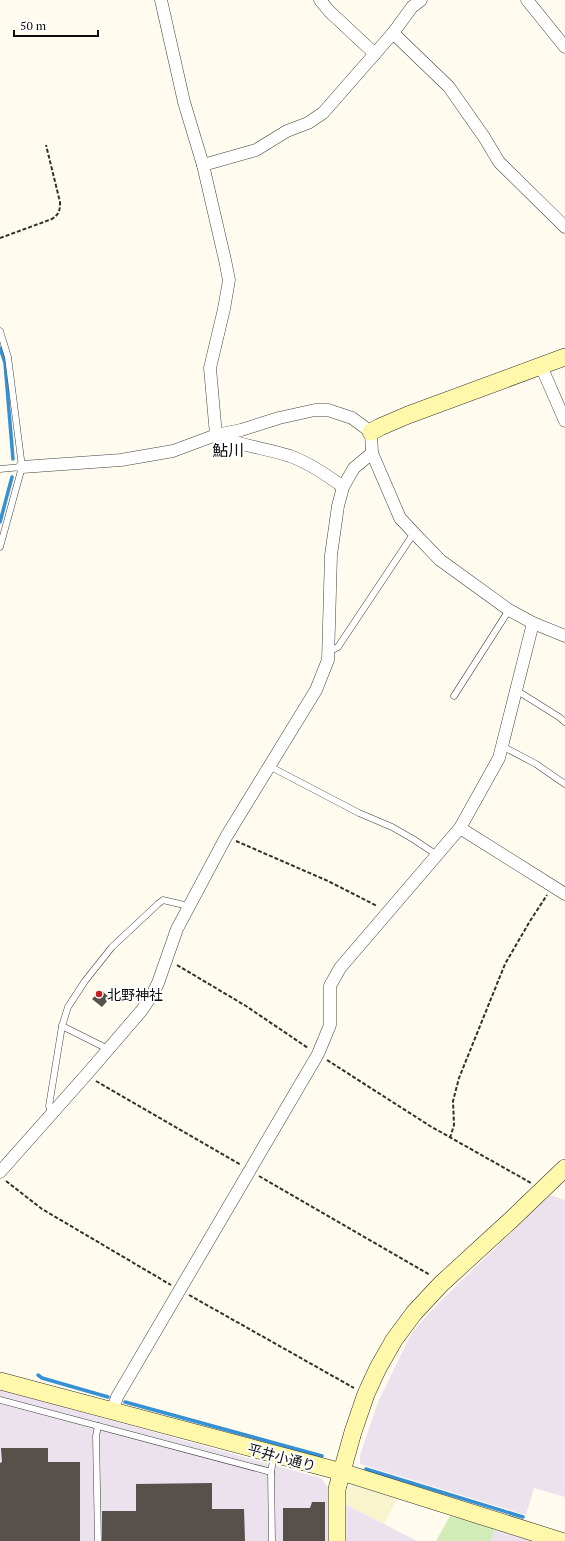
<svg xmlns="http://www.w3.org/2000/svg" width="565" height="1541" font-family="'PT Serif','Noto Sans JP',serif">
<rect width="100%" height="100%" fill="#fffcef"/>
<g fill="#ece2ed">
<path d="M 550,1195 L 565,1200 L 565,1497 L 534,1488 L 526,1515 L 360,1464 L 360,1456 L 365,1440 L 378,1402 L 411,1334 L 428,1314 L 454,1288 Z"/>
<path d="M 0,1390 L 321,1478 L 328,1487 L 329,1541 L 0,1541 Z"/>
<path d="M 343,1503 L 384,1524 L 417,1541 L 343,1541 Z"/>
<path d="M 495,1528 L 519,1536 L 531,1541 L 491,1541 Z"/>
</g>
<path fill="#f7f4ce" d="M 351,1485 L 397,1499 L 384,1524 L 343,1503 L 344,1492 Z"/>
<path fill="#d1ecb7" d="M 450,1516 L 495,1528 L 491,1541 L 436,1541 Z"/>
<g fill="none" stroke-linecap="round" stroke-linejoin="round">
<g stroke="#3590d4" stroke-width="3.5">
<path d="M 0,348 L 5,363 L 13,459"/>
<path d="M 0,522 L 12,477"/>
<path d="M 38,1375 L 42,1378 L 108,1397"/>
<path d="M 125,1402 L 322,1456"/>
<path d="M 366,1469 L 523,1517"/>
</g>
</g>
<g fill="#58504a">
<path d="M 101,990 L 110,998 L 102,1007 L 92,999 Z"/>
<path d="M 1,1448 L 48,1448 L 48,1462 L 80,1462 L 80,1541 L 0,1541 L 0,1463 L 2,1462 Z"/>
<path d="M 212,1483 L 212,1509 L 244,1509 L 245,1541 L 102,1541 L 102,1511 L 136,1511 L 136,1484 Z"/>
<path d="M 312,1502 L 325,1502 L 325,1541 L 283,1541 L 283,1508 L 310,1508 Z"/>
</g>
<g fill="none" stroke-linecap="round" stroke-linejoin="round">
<defs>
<g id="lane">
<path d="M 0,331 L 8,357 L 22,467 L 0,547"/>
<path d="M 0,469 L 22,467"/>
<path d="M 329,650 L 334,649 L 338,647 L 414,533"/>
<path d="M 516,690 L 559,717 L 565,722"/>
<path d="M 454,696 L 509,610"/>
<path d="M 502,746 L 536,764 L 565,784"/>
<path d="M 269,766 L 359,813 L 392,827 L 413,839 L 437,855"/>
<path d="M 62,1026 L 108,1049"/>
<path d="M 52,1114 L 49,1106 L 62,1026 L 68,1007 L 85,981 L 112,947 L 158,904 L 163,900 L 184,905 L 189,907"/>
<path d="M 0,1400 L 271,1472"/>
<path d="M 98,1541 L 96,1436 L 98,1426"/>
<path d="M 272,1541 L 271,1472 L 274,1455"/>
</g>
<g id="street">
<path d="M 161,0 L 184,102 L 203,165 L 225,260 L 229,280 L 224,309 L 210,368 L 216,435 C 239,446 266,448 290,456 C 309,463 327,475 343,487"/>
<path d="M 320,0 L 329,11 L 375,54"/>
<path d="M 527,0 L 565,47"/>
<path d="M 393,33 L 449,87 L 484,137 L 499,162 L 565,227"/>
<path d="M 203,165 L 256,150 L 287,131 L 308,123 L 323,113 L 393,33 L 412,7 L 421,0"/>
<path d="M 541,366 L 565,421"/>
<path d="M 22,467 L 121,460 L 173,451 L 216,435 L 241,430 L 279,418 L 315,410 L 328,410 L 352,418 L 371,432 L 372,453 L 400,518 L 414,533 L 440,560 L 509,610 L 533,623 L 565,636"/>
<path d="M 460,828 L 565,894"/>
<path d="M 0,1172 L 87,1074 L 142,1010 L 152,995 L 158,983 L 177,929 L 226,837 L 316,690 L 328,660 L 331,555 L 338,506 L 343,487 L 354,468 L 372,453"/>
<path d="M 113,1410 L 117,1397 L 318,1054 L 330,1025 L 330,986 L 340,968 L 460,828 L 499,758 L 533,623"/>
</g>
<g id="secondary">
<path d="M 371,432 L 380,427 L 408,415 L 565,357"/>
<path d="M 0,1381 L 342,1472 L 561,1541"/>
<path d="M 337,1541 L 337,1489 L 353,1432 L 366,1394 L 378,1368 L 394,1340 L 414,1313 L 441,1284 L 512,1219 L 565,1168"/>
</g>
</defs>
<use href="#lane" stroke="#414141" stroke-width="7"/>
<use href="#street" stroke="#414141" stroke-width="13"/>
<use href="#secondary" stroke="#303030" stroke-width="18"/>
<g stroke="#303030" stroke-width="2" stroke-dasharray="4 2" stroke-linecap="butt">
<path d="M 0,238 L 52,219 C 59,214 60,211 60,202 L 46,145"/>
<path d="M 236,841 L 328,881 L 377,906"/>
<path d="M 177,965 L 246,1006 L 308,1048"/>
<path d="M 327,1060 L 430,1126 L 531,1183"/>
<path d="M 96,1081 L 241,1165"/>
<path d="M 450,1138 L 454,1125 L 453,1101 L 459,1078 L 505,964 L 530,921 L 547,895"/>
<path d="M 259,1176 L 430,1275"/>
<path d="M 6,1181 L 42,1209 L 171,1285"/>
<path d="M 189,1295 L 354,1388"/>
</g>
<use href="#lane" stroke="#fff" stroke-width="6"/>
<use href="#street" stroke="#fff" stroke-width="12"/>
<use href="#secondary" stroke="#fff8aa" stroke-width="17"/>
</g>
<circle fill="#c51f22" stroke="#fff" stroke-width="1.5" cx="99" cy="994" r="4"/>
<g text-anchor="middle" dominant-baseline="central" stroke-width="4" stroke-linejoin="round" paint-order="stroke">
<g font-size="14" fill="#0e0e0e" stroke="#fff" text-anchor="start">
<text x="107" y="994">北野神社</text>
</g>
<g font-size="14" fill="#0e0e0e" stroke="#fff">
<text transform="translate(282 1457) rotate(15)">平井小通り</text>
</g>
<g font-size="16" fill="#0e0e0e" stroke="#fff">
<text x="228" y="450">鮎川</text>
</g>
</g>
<path d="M14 30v6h84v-6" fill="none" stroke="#0e0e0e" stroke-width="2"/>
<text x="20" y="30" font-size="12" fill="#0e0e0e" stroke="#ffffff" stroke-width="3" paint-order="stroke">50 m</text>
</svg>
